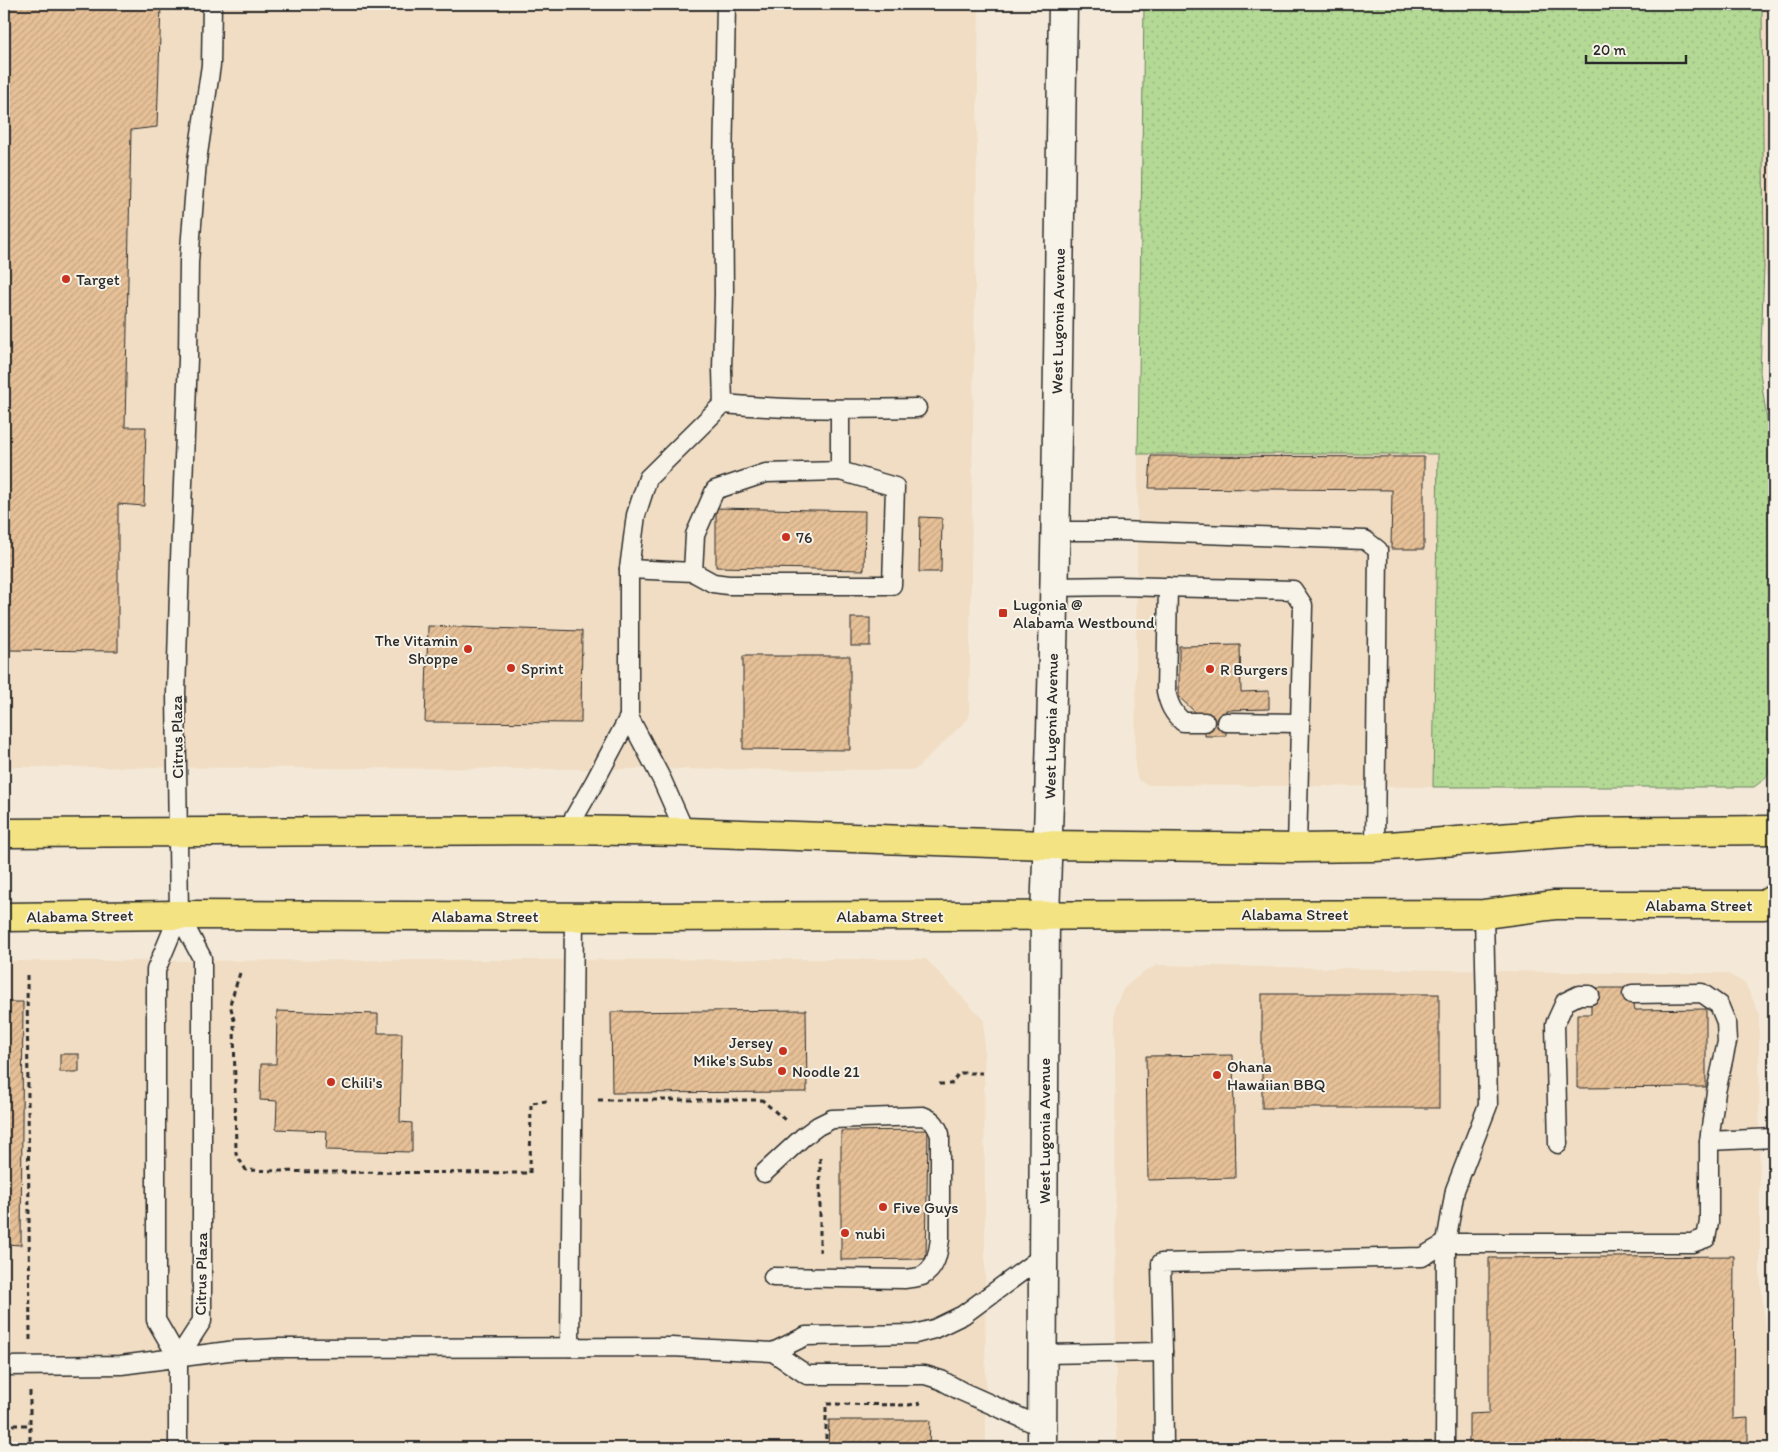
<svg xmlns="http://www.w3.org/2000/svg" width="1778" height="1452" font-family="Itim,sans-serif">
<defs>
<pattern id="green-dots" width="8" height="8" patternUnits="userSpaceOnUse" patternTransform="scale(1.25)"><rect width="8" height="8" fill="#b3d995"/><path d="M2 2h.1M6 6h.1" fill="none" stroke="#9aba81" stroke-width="1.8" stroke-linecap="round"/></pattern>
<pattern id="building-hatch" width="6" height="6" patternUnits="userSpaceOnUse" patternTransform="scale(1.25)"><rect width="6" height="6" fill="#e6c097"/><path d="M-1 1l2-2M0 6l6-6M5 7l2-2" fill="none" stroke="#c5a582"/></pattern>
</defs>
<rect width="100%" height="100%" fill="#f4e9d8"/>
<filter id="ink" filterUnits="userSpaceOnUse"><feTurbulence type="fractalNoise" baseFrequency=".02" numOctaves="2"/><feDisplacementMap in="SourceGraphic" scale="10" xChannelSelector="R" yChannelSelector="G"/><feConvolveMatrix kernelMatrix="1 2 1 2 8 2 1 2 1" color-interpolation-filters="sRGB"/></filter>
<g filter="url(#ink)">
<g fill="#f0ddc4">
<path d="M 4,4 L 979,4 L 969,718 L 915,770 L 4,767 Z"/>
<path d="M 1762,4 L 1774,4 L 1774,301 L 1764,268 Z"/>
<path d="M 1138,454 L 1438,454 L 1433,787 L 1148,785 L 1138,780 L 1135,768 Z"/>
<path d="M 926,959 L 984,1020 L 986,1448 L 4,1448 L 4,961 Z"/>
<path d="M 1157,965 L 1625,973 L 1726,973 L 1745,983 L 1759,1013 L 1760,1275 L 1774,1402 L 1774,1448 L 1116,1448 L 1115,1006 L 1124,988 L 1141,974 Z"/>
</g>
<path fill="url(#green-dots)" stroke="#6f8260" d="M 1144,4 L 1762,4 L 1764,268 L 1760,372 L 1774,469 L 1774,760 L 1766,778 L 1754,787 L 1433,787 L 1438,454 L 1138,454 Z"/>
<g fill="url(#building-hatch)" stroke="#2b2b2b">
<path d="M 4,4 L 161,4 L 157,127 L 131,130 L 125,427 L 146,427 L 144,506 L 118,504 L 118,651 L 4,650 Z"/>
<path d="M 1151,456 L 1424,457 L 1424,549 L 1391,549 L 1392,490 L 1149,488 Z"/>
<path d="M 716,508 L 865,511 L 864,570 L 716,567 Z"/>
<path d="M 920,517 L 942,518 L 941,572 L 919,572 Z"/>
<rect x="851" y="618" width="19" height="28"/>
<path d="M 428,626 L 582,631 L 581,723 L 425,722 Z"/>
<path d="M 1240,645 L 1241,692 L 1269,691 L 1269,709 L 1226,710 L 1226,736 L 1205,736 L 1205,713 L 1196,713 L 1179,697 L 1179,646 Z"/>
<path d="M 743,656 L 850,656 L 850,750 L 743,749 Z"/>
<path d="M 1591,988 L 1635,988 L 1632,994 L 1635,1010 L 1706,1009 L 1706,1087 L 1577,1088 L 1577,1014 L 1591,1014 Z"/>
<rect x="1262" y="994" width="177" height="114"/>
<path d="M 4,1002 L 23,1002 L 21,1245 L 4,1244 Z"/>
<path d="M 806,1010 L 807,1092 L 612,1093 L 611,1012 Z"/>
<path d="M 277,1011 L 378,1014 L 378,1033 L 402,1033 L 400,1122 L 412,1123 L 412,1152 L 326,1150 L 327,1131 L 276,1129 L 277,1101 L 260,1100 L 261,1064 L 276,1064 Z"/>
<rect x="60" y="1054" width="19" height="18"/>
<path d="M 1233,1055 L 1235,1178 L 1148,1180 L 1146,1056 Z"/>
<path d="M 928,1130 L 926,1259 L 841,1260 L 841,1131 Z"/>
<path d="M 1734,1256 L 1733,1419 L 1748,1418 L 1748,1448 L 1469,1448 L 1469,1414 L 1489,1413 L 1489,1258 Z"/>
<path d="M 829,1420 L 930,1420 L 929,1448 L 828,1448 Z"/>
</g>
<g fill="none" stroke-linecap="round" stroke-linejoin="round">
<defs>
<g id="service">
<path d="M 723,404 C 788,410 852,409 917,408"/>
<path d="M 1055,531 L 1120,531 L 1365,540 L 1378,550 L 1375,847"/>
<path d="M 629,569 L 693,572 L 695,535 L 715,490 L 766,473 L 840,471 L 840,409"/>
<path d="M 693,572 L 713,583 L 728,585 L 892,585 L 895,487 L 840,471"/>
<path d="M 1053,587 L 1119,586 L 1293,590 L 1303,605 L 1297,848"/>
<path d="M 1168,587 L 1166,691 C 1169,705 1173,713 1183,722 L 1205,722"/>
<path d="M 1226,722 L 1299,723"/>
<path d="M 567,830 L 595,781 L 629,717"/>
<path d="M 685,832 L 662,780 L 629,717 L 629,569 L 636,515 L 648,478 L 723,404 L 722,369 L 724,294 L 723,168 L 726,4"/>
<path d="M 1709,1141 L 1774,1138"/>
<path d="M 1558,1144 L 1555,1024 L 1565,1002 L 1579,995 L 1590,995"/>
<path d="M 764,1173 L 803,1137 L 818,1126 L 832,1119 L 923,1116 C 933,1120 936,1124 940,1134 L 940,1239 C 938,1253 936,1269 922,1276 C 917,1278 910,1278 905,1279 L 773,1277"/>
<path d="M 570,1347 L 574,917"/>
<path d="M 773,1352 L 807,1375 L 925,1375 L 941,1380 L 961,1391 L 1042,1427"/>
<path d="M 1163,1352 L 1164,1448"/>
<path d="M 1043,1354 L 1163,1352 L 1161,1263 L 1422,1257 L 1446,1243 L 1692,1243 L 1706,1238 L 1709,1222 L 1709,1141 L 1716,1092 L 1727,1042 L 1726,1022 L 1719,1005 L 1702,993 L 1632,994"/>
<path d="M 178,1358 L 202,1321 L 202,958 L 179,915"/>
<path d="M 4,1366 L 121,1365 L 236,1350 L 277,1348 L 671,1347 L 773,1352 L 806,1336 L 915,1334 L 934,1329 L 963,1315 L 1043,1256"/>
<path d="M 178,1448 L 178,1358 L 156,1320 L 156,970 L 179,915 L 176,694 L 180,559 L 188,359 L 189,262 L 197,161 L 211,65 L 212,4"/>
<path d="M 1445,1448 L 1446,1243 L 1455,1190 L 1488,1105 L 1484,914"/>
</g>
<path id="tertiary" d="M 1042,1448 L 1045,915"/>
<path id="secondary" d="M 1045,915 C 1057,612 1058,307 1063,4"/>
<g id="primary">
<path d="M 4,833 L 567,830 L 685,832 L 1048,845 L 1297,848 L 1375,847 L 1579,832 L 1774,830"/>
<path d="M 4,917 L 179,915 L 642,917 L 1484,914 L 1555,905 L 1764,905 L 1774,899"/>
</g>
</defs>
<use href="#service" stroke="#2b2b2b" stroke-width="21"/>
<use href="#tertiary" stroke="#2b2b2b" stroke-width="31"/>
<use href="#secondary" stroke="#2b2b2b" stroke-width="31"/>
<use href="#primary" stroke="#2b2b2b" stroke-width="31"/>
<g stroke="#2b2b2b" stroke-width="3" stroke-dasharray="5 4" stroke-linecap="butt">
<path d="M 240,973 L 230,1004 L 234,1020 L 236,1154 L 246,1170 L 317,1172 L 530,1173 L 531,1103 L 547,1101"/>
<path d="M 27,975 L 30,1340"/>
<path d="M 939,1084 L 951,1084 L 959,1073 L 982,1073"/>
<path d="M 598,1100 L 762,1100 L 785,1120"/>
<path d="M 820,1158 L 820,1252"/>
<path d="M 30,1391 L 30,1448"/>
<path d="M 4,1425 L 29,1425"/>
<path d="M 826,1448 L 826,1404 L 909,1405 L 921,1403"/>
</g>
<use href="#service" stroke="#f7f3e8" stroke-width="18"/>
<use href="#tertiary" stroke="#f7f3e8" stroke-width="28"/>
<use href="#secondary" stroke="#f7f3e8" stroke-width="28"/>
<use href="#primary" stroke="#f4e382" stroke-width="28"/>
</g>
</g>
<g fill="#c8321e" stroke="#f7f3e8" stroke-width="2">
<circle cx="66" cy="279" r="5"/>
<circle cx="786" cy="537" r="5"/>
<rect x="998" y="608" width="10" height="10" rx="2.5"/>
<circle cx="468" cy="649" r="5"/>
<circle cx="511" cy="668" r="5"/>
<circle cx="1210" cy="669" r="5"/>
<circle cx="783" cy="1051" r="5"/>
<circle cx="782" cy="1071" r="5"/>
<circle cx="1217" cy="1075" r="5"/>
<circle cx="331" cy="1082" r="5"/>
<circle cx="883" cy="1207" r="5"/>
<circle cx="845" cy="1233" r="5"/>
</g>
<g text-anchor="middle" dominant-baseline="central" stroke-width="4" stroke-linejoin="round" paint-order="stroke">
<g font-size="16" fill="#2b2b2b" stroke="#f7f3e8" text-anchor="start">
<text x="76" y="279">Target</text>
<text x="796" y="537">76</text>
<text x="1013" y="604">Lugonia @<tspan x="1013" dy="18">Alabama Westbound</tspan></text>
<text x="458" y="640" text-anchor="end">The Vitamin<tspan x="458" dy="18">Shoppe</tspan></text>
<text x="521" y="668">Sprint</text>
<text x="1220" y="669">R Burgers</text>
<text x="773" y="1042" text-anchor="end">Jersey<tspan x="773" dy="18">Mike's Subs</tspan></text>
<text x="1227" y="1066">Ohana<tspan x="1227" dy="18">Hawaiian BBQ</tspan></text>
<text x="792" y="1071">Noodle 21</text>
<text x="341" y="1082">Chili's</text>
<text x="893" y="1207">Five Guys</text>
<text x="855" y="1233">nubi</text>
</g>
<g font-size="16" fill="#2b2b2b" stroke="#f7f3e8">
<text transform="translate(1058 321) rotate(-89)">West Lugonia Avenue</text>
<text transform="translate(1051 726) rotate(-89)">West Lugonia Avenue</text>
<text transform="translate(177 737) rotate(-91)">Citrus Plaza</text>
<text x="1699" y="905">Alabama Street</text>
<text x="1295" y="914">Alabama Street</text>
<text transform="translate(80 916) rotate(-1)">Alabama Street</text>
<text x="485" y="916">Alabama Street</text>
<text x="890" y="916">Alabama Street</text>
<text transform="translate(1044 1131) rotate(-90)">West Lugonia Avenue</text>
<text transform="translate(201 1274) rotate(-89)">Citrus Plaza</text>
</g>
</g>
<rect width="1778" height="1452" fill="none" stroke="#f7f3e8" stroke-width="20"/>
<rect x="10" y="10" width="1758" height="1432" fill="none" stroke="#2b2b2b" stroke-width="2" filter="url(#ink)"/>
<path d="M1586 55v8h100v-8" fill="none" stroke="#2b2b2b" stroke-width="2.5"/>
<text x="1593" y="55" font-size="15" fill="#2b2b2b" stroke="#f7f3e8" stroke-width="4" paint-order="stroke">20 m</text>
</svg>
